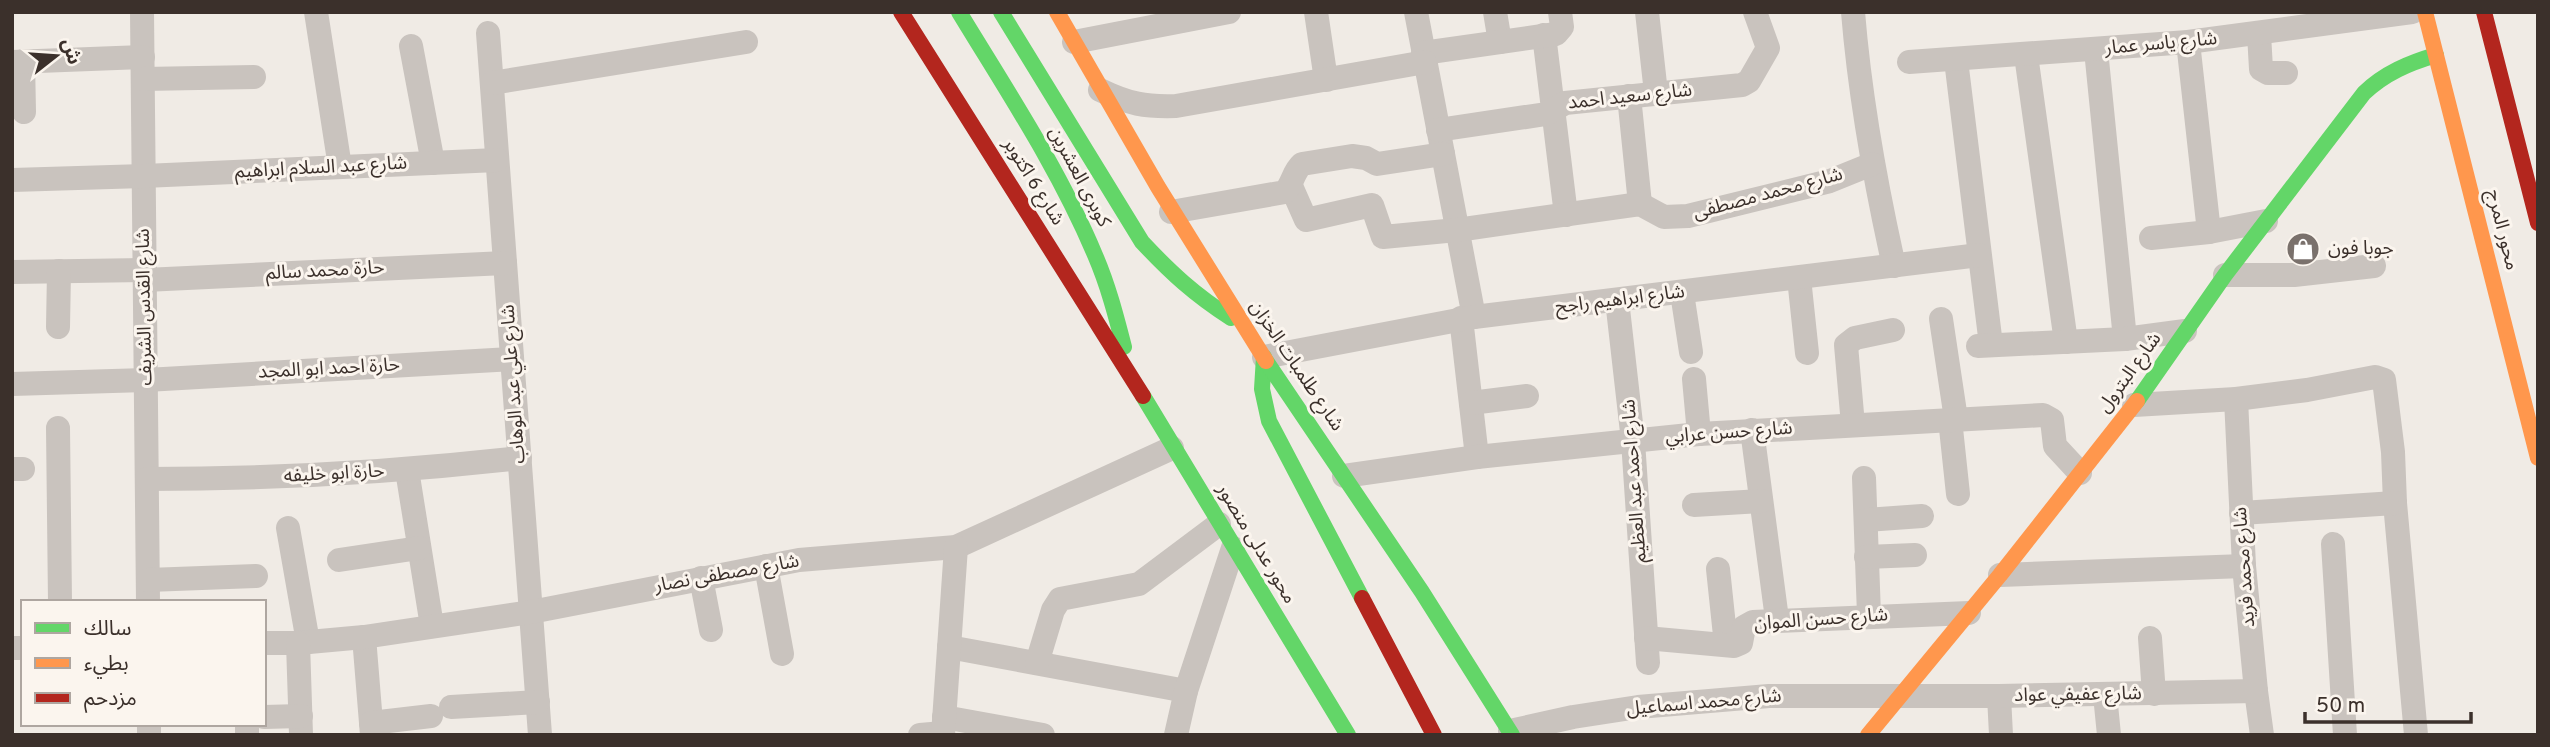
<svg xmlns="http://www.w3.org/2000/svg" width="2550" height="747" font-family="Overpass,'Noto Sans Arabic',sans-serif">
<rect width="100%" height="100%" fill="#f0ebe5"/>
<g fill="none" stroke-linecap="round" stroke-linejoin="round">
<g stroke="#c9c3be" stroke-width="24">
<path d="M 142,12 L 148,602"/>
<path d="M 316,12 L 340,167"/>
<path d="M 1316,12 L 1326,80"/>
<path d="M 1416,12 L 1474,317"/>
<path d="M 1495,12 L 1500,42"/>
<path d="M 1647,12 L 1656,93"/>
<path d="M 1853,12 C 1860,98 1875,181 1894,266"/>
<path d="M 488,33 L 540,735"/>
<path d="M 2259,34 L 2261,69 L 2268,73 L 2286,73"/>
<path d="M 1544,35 L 1566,215"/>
<path d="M 1074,42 L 1229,12"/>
<path d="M 2188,42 L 2209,232"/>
<path d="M 411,46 L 433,163"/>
<path d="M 2096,50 L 2125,339"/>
<path d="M 1423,53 L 1556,34 L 1562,27 L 1560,12"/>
<path d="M 2026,55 L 2066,342"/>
<path d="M 1956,60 L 1991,345"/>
<path d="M 23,61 L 24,112"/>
<path d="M 12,62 L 143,57"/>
<path d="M 1909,62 L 2188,42 L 2412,12"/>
<path d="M 143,79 L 254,77"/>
<path d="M 492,83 L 746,42"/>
<path d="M 1100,90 C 1129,104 1145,107 1176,106 L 1425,62"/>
<path d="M 1629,96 L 1640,204"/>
<path d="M 1438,130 L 1546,114 L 1565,103 L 1742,85 L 1749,81 L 1768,48 L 1755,12"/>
<path d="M 12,180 L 144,176 L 497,160"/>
<path d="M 1291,186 L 1306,220 L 1372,205 L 1383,237 L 1457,230 L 1640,204 L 1664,217 L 1688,216 L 1830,181 L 1872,164"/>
<path d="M 1171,212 L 1285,192 C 1293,183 1293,172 1302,164 L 1352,156 L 1366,158 L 1377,164 L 1443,154"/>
<path d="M 2151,238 L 2209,232 L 2266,221"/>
<path d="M 12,272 L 145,270"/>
<path d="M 2225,275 L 2294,275 L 2374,266"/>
<path d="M 1799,278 L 1807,353"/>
<path d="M 145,280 L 505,263"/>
<path d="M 1682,293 L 1691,352"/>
<path d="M 1617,300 L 1633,441 L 1648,663"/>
<path d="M 1461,318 L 1477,457"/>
<path d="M 1941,319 L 1956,419"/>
<path d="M 58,327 L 59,271"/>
<path d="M 1978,346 L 2125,339 L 2185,331"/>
<path d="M 1264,357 L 1474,317 L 1979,255"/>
<path d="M 1694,379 L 1699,434"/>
<path d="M 12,384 L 146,380 L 512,359"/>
<path d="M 2236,399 L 2244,566 L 2256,691 L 2262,735"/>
<path d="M 1471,403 L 1527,396"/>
<path d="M 2134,405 L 2236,399 L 2307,390 L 2375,377 L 2384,380 L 2393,452 L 2395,503 L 2416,735"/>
<path d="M 1950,419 L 1958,494"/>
<path d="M 1853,425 L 1846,345 L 1855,338 L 1893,330"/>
<path d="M 58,428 L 60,602"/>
<path d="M 1752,430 L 1777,619"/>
<path d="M 12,469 L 23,469"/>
<path d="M 407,470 L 432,626"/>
<path d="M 1344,476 L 1477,457 L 1699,434 L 2043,415 L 2052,420 L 2055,446 L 2080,473"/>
<path d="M 1864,478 L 1869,615"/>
<path d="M 147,479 C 272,479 396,472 520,458"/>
<path d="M 1694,505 L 1761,501"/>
<path d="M 2241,513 L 2395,503"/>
<path d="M 1866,520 L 1922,516"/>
<path d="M 288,528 L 308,642"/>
<path d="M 2333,544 L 2345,735"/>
<path d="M 1866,557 L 1915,555"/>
<path d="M 339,560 L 419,548"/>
<path d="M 766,566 L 782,654"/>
<path d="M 1718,569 L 1726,645"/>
<path d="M 2000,575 L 2244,566"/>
<path d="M 701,578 L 711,630"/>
<path d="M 148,580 L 256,576"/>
<path d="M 364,637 L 372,735"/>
<path d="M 1646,638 L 1734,646 L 1741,643 L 1744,627 L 1753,622 L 1969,613"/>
<path d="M 2150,638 L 2154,694"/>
<path d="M 264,643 L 298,643 L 364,637 L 531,612 L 799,560 L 956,547 L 1172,448"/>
<path d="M 298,643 L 301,735"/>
<path d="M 949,647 L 1186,691"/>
<path d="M 12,648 L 23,648"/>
<path d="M 1037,663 L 1053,610 L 1060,599 L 1139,584 L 1219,524"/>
<path d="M 2105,695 L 2109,735"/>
<path d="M 1999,696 L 2001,735"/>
<path d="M 451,707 L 538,702"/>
<path d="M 264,717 L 301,716"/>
<path d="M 944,717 L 1043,735"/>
<path d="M 371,723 L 431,716"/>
<path d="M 149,724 L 149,735"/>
<path d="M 247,724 L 247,735"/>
<path d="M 1510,731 L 1573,717 L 1638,707 L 1769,696 L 1999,696 L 2256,691"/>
<path d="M 920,735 L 943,733"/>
<path d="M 943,735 L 956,547"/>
<path d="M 1176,735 L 1186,691 L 1233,548"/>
</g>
<g stroke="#63d668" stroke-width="16">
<path d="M 959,12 C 1007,91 1059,169 1095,255 C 1108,285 1116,316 1124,347"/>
<path d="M 1001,12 L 1142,242 C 1171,273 1195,295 1231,318"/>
<path d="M 1264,357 L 1262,389 L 1269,421 L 1362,598"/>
<path d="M 1266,361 L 1422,592 L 1512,735"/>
<path d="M 1143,396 L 1348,735"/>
<path d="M 2137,401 L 2225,275 L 2364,93 C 2385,73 2409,63 2436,55"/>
</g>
<g stroke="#ff974d" stroke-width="16">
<path d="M 1057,12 L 1158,187 L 1266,361"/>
<path d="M 2425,12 L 2538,458"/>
<path d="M 1868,735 L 2000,575 L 2137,401"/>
</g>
<g stroke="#b3261e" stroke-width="16">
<path d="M 901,12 L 1143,396"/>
<path d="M 2484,12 L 2538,223"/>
<path d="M 1362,598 L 1434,735"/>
</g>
</g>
<defs>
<symbol id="shop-disc" viewBox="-11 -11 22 22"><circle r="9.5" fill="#7a716c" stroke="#fbf5ee"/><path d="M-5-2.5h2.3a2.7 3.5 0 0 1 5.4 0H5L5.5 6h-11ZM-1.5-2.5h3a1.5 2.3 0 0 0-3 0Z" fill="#fff"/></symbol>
</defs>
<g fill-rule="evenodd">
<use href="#shop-disc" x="2284" y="230" width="38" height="38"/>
</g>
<g text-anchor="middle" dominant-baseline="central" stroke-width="6" stroke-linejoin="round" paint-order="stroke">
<g font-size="19" fill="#3b302b" stroke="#fbf5ee">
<text transform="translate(2161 44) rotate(-5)">شارع ياسر عمار</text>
<text transform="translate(1630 97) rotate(-6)">شارع سعيد احمد</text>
<text transform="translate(321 168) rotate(-3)">شارع عبد السلام ابراهيم</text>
<text transform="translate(1079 177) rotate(62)">كوبرى العشرين</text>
<text transform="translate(1033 182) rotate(58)">شارع 6 اكتوبر</text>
<text transform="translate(1768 194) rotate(-15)">شارع محمد مصطفى</text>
<text transform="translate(2502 230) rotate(76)">محور المرج</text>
<text transform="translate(325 271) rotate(-3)">حارة محمد سالم</text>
<text transform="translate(1620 300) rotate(-7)">شارع ابراهيم راجح</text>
<text transform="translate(145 307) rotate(-91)">شارع القدس الشريف</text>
<text transform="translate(1296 366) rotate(56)">شارع طلمبات الخزان</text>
<text transform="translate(329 369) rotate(-3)">حارة احمد ابو المجد</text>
<text transform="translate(2130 373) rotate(-54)">شارع البترول</text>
<text transform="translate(514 384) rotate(-94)">شارع علي عبد الوهاب</text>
<text transform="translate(1729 433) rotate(-4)">شارع حسن عرابي</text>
<text transform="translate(334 474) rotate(-3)">حارة ابو خليفه</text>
<text transform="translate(1635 481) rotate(-94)">شارع احمد عبد العظيم</text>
<text transform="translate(1256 544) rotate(59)">محور عدلى منصور</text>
<text transform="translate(2245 567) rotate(-94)">شارع محمد فريد</text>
<text transform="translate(727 574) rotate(-10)">شارع مصطفى نصار</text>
<text transform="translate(1821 620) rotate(-4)">شارع حسن الموان</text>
<text transform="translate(2078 695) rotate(-1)">شارع عفيفي عواد</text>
<text transform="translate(1704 703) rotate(-5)">شارع محمد اسماعيل</text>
</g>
<g font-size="19" fill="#3b302b" stroke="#fbf5ee" text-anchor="start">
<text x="2328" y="249">جوبا فون</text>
</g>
</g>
<rect width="2550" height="747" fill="none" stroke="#3b302b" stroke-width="28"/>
<rect x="21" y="600" width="245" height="126" fill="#fbf5ee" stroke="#aea6a0" stroke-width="2"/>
<rect x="35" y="623" width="35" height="10" fill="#63d668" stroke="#aea6a0" stroke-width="2"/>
<text x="84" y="635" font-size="21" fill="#3b302b">سالك</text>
<rect x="35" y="658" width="35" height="10" fill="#ff974d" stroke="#aea6a0" stroke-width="2"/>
<text x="84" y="670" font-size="21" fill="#3b302b">بطيء</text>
<rect x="35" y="693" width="35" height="10" fill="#b3261e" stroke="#aea6a0" stroke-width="2"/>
<text x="84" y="705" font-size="21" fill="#3b302b">مزدحم</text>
<g transform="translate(56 56) rotate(73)" stroke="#fbf5ee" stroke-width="5" paint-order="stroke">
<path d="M0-5L12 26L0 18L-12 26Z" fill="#3b302b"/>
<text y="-10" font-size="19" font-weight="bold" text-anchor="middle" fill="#3b302b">ش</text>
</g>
<path d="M2305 712v10h166v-10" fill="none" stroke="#3b302b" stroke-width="3.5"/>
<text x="2316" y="712" font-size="21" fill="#3b302b" stroke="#fbf5ee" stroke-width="5" paint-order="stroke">50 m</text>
</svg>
